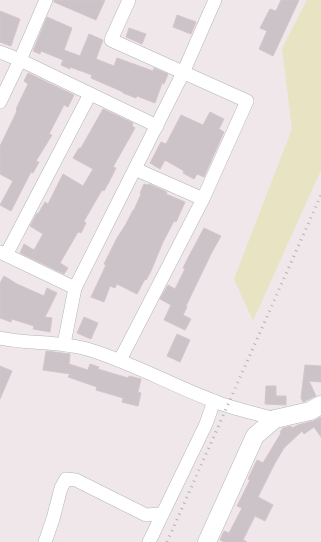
<svg xmlns="http://www.w3.org/2000/svg" width="321" height="542" font-family="Raleway,sans-serif">
<rect width="100%" height="100%" fill="#f0e7ea"/>
<path fill="#e8e3c3" d="M 307,0 L 321,0 L 321,170 L 253,321 L 234,279 L 292,129 L 282,48 Z"/>
<g fill="#cbc3c7" stroke="#d5c5cc">
<path d="M 54,0 L 105,0 L 96,20 L 54,2 Z"/>
<path d="M 281,0 L 299,0 L 273,56 L 259,49 L 267,31 L 260,28 L 270,9 L 276,11 Z"/>
<path d="M 0,11 L 20,19 L 11,46 L 0,42 Z"/>
<path d="M 177,15 L 196,22 L 191,34 L 173,27 Z"/>
<path d="M 47,17 L 72,28 L 64,50 L 80,56 L 89,34 L 103,40 L 96,59 L 114,66 L 117,58 L 153,71 L 154,68 L 168,74 L 164,84 L 162,83 L 155,103 L 137,96 L 136,98 L 123,93 L 123,92 L 91,78 L 92,75 L 70,67 L 70,69 L 61,65 L 63,60 L 41,51 L 40,54 L 33,51 Z"/>
<path d="M 129,28 L 146,34 L 142,44 L 126,37 Z"/>
<path d="M 28,73 L 74,95 L 68,107 L 64,105 L 49,134 L 52,135 L 36,161 L 39,162 L 33,173 L 31,172 L 11,211 L 0,205 L 13,181 L 0,174 L 0,146 L 16,113 L 17,110 L 16,109 L 28,84 L 24,81 Z"/>
<path d="M 103,109 L 133,123 L 132,126 L 135,128 L 113,167 L 116,168 L 109,182 L 104,191 L 102,190 L 84,221 L 86,223 L 81,233 L 78,232 L 60,263 L 68,268 L 64,274 L 20,253 L 24,244 L 34,250 L 43,234 L 30,226 L 37,213 L 38,214 L 45,202 L 48,204 L 63,174 L 83,186 L 93,169 L 73,158 L 79,148 L 81,148 Z"/>
<path d="M 210,112 L 224,119 L 219,129 L 224,132 L 204,177 L 197,174 L 194,179 L 183,173 L 184,171 L 165,160 L 160,169 L 150,163 L 161,142 L 166,144 L 181,115 L 203,125 Z"/>
<path d="M 144,184 L 148,185 L 149,184 L 167,192 L 166,194 L 185,202 L 176,222 L 174,221 L 163,242 L 151,271 L 146,280 L 145,279 L 137,294 L 117,284 L 115,288 L 110,286 L 104,302 L 91,297 L 106,265 L 104,264 L 117,238 L 126,224 L 133,210 L 134,210 L 141,194 L 140,193 Z"/>
<path d="M 204,228 L 221,236 L 212,252 L 186,306 L 187,307 L 183,315 L 191,319 L 185,330 L 164,320 L 171,305 L 160,299 L 168,285 L 175,289 L 185,269 L 183,268 L 189,256 Z"/>
<path d="M 4,276 L 17,284 L 44,296 L 47,288 L 57,293 L 45,317 L 52,318 L 50,332 L 33,329 L 34,326 L 12,319 L 11,322 L 0,318 L 0,283 Z"/>
<path d="M 84,317 L 98,323 L 91,339 L 77,333 Z"/>
<path d="M 177,334 L 190,340 L 180,362 L 167,356 Z"/>
<path d="M 46,351 L 70,354 L 69,364 L 88,370 L 90,364 L 99,367 L 98,369 L 128,378 L 129,376 L 141,379 L 138,392 L 141,393 L 138,406 L 122,402 L 123,398 L 96,390 L 97,387 L 68,377 L 70,374 L 43,370 Z"/>
<path d="M 305,365 L 321,366 L 321,382 L 309,381 L 316,396 L 303,402 L 301,398 Z"/>
<path d="M 0,366 L 12,371 L 0,399 Z"/>
<path d="M 266,386 L 276,386 L 276,396 L 286,396 L 286,405 L 265,404 Z"/>
<path d="M 321,417 L 321,437 L 314,427 L 304,434 L 302,431 L 284,448 L 275,463 L 258,497 L 273,505 L 265,521 L 255,516 L 243,540 L 247,542 L 224,542 L 220,540 L 224,531 L 229,533 L 242,508 L 237,506 L 250,480 L 248,479 L 257,460 L 263,463 L 281,433 L 280,432 L 283,428 L 291,426 L 292,428 L 298,425 L 313,421 Z"/>
</g>
<g fill="none" stroke-linecap="round" stroke-linejoin="round">
<defs>
<g id="street">
<path d="M 0,52 L 20,60 L 46,0"/>
<path d="M 0,102 L 20,60 L 157,126"/>
<path d="M 135,169 L 203,199"/>
<path d="M 0,252 L 75,288"/>
<path d="M 6,255 L 90,94"/>
<path d="M 0,338 C 29,344 59,341 87,349 C 131,362 171,385 214,401 C 233,409 255,413 275,419"/>
<path d="M 64,344 L 75,288 L 183,73 L 215,0"/>
<path d="M 120,360 L 203,199 L 247,101 L 111,40 L 129,0"/>
<path d="M 45,542 L 53,519 L 61,488 L 66,479 L 76,480 L 146,515 L 161,514"/>
<path d="M 149,542 L 206,424 L 214,401"/>
</g>
<path id="secondary" d="M 207,542 L 255,436 L 275,419 L 310,411 L 321,405"/>
</defs>
<use href="#street" stroke="#afb6b3" stroke-width="14"/>
<use href="#secondary" stroke="#b1b9b5" stroke-width="19"/>
<use href="#street" stroke="#fff" stroke-width="13"/>
<use href="#secondary" stroke="#fff" stroke-width="18"/>
<path stroke="#b1b3b2" stroke-width="3" stroke-dasharray="1 5" stroke-linecap="butt" d="M 167,542 L 321,195"/>
</g>
</svg>
